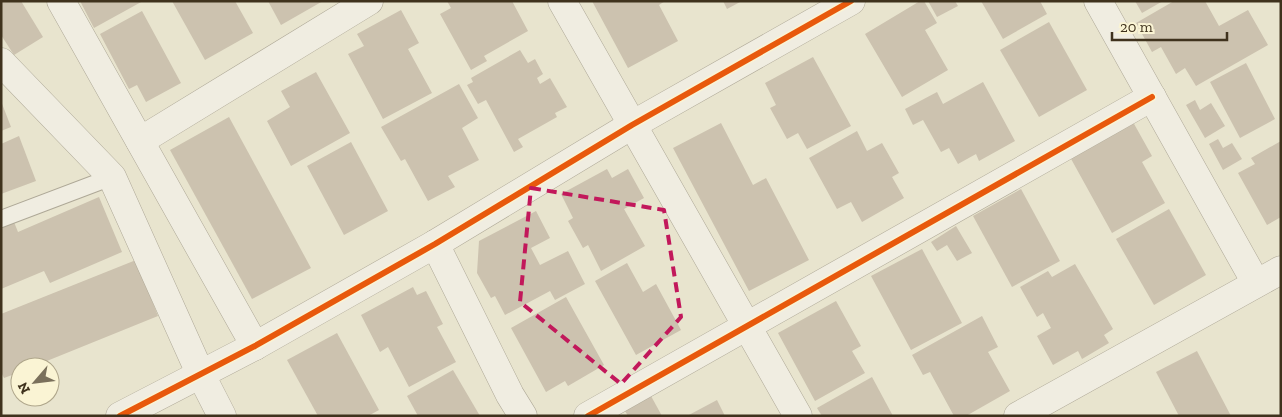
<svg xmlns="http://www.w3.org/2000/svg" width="1282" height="417" font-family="'Zilla Slab',serif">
<rect width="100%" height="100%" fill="#e8e4ce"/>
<g fill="#ccc2af">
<path d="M 1,1 L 21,1 L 43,37 L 14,55 L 1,35 Z"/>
<path d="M 80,1 L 143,1 L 94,28 Z"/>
<path d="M 172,1 L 235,1 L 253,33 L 205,60 Z"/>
<path d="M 268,1 L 323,1 L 281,25 Z"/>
<path d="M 447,1 L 512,1 L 528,31 L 484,56 L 487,61 L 471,70 L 440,14 L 451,8 Z"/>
<path d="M 592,1 L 665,1 L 659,5 L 678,41 L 628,68 Z"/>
<path d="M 723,1 L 742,1 L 727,9 Z"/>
<path d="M 920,1 L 924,1 L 937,23 L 925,30 L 948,70 L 902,97 L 865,34 Z"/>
<path d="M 928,1 L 955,1 L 958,6 L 937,17 Z"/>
<path d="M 981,1 L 1040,1 L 1047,14 L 1003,39 Z"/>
<path d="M 1135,1 L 1163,1 L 1142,13 Z"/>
<path d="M 1174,1 L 1205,1 L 1219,26 L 1248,10 L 1268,45 L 1196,86 L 1185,68 L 1176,74 L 1161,47 L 1152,52 L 1136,23 Z"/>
<path d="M 401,10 L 419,43 L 408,49 L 432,93 L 383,119 L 348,54 L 364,46 L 357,34 Z"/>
<path d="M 142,11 L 181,83 L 146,102 L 137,85 L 129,89 L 100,34 Z"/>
<path d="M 1049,22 L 1087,90 L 1039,117 L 1000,50 Z"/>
<path d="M 520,50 L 528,63 L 535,59 L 543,74 L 537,78 L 540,84 L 550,78 L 567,107 L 555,113 L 557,117 L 518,139 L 523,147 L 514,152 L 486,100 L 478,104 L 467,85 L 473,82 L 471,78 Z"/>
<path d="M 813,57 L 851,126 L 807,149 L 798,133 L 787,139 L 770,108 L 776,105 L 765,83 Z"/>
<path d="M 1246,63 L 1275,119 L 1240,138 L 1210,82 Z"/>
<path d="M 316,72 L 350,133 L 291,166 L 267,121 L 290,107 L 281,91 Z"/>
<path d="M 983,82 L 1015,141 L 979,161 L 976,154 L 958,164 L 949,148 L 941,152 L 923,120 L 913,125 L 905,109 L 937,92 L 943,104 Z"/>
<path d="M 459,84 L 478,118 L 462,128 L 479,160 L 448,176 L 455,187 L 428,201 L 405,159 L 401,161 L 381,127 Z"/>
<path d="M 1195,100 L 1200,110 L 1211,103 L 1225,126 L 1205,138 L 1186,105 Z"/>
<path d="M 1,101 L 11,127 L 1,131 Z"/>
<path d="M 229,117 L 311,268 L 252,299 L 170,150 Z"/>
<path d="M 1133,122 L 1152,156 L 1142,162 L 1165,203 L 1112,233 L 1070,157 Z"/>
<path d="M 721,123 L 753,185 L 766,178 L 809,260 L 749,291 L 673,148 Z"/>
<path d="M 857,131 L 867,151 L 882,143 L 899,173 L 892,177 L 904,198 L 862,222 L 851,202 L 837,209 L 809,158 Z"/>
<path d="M 19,136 L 36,181 L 1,194 L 1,144 Z"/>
<path d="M 1218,139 L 1223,148 L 1232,143 L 1242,159 L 1223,170 L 1209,144 Z"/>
<path d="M 1281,141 L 1281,217 L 1267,225 L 1238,173 L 1255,164 L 1251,158 Z"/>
<path d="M 351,142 L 388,211 L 344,235 L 307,166 Z"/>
<path d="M 607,169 L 612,178 L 628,169 L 644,198 L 624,209 L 645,246 L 601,271 L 588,245 L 583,248 L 568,221 L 573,218 L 561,194 Z"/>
<path d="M 1021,189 L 1060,261 L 1012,287 L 973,216 Z"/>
<path d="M 99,197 L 122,252 L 50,283 L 44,271 L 1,289 L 1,228 L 14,222 L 18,232 Z"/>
<path d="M 1169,209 L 1206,275 L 1154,305 L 1116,239 Z"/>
<path d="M 536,211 L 550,238 L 531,248 L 540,265 L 568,251 L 585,284 L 555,300 L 550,291 L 505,315 L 495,296 L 491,298 L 477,273 L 479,241 Z"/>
<path d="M 956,226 L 972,253 L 957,261 L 947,245 L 937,251 L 931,242 Z"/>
<path d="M 922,249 L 962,323 L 911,350 L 871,276 Z"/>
<path d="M 136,260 L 158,316 L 32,367 L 20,367 L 20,372 L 4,378 L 1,372 L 1,314 Z"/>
<path d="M 627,263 L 643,292 L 656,284 L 681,330 L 636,355 L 595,281 Z"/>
<path d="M 1075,264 L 1113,329 L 1104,335 L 1109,343 L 1082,359 L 1078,351 L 1053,365 L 1037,336 L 1051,328 L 1043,313 L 1037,317 L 1020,287 L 1048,271 L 1052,277 Z"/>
<path d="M 413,287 L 417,295 L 426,291 L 443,324 L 437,327 L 456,362 L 409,387 L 388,347 L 380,352 L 361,315 Z"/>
<path d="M 566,297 L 604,365 L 568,386 L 565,381 L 546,392 L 511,328 Z"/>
<path d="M 836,301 L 861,346 L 852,351 L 865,373 L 815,401 L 778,333 Z"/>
<path d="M 982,316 L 998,347 L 988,352 L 1010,391 L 966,416 L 954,416 L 930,372 L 923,375 L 912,355 Z"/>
<path d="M 337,333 L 379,410 L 368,416 L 318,416 L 287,360 Z"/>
<path d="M 1197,351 L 1231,416 L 1179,416 L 1156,372 Z"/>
<path d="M 453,370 L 480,416 L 418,416 L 407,396 Z"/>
<path d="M 872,377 L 893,416 L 822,416 L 817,408 Z"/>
<path d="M 651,396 L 662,416 L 628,416 L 625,411 Z"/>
<path d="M 717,400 L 725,416 L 687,416 Z"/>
</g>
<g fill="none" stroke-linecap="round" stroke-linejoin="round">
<defs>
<path id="lane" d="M 1,219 L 112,177"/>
<g id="street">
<path d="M 61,1 L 255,346"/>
<path d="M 562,1 L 798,416"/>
<path d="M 1098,1 L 1256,283"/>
<path d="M 1,62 L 112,177 L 200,373 L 222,416"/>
<path d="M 140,141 L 369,1"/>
<path d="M 435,244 L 510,395 L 523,416"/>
<path d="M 120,416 L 255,346 L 435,244 L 632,125 L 851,1"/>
<path d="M 588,416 L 1152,97"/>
<path d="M 1018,416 L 1281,270"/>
</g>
</defs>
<use href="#lane" stroke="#aea897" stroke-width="18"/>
<use href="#street" stroke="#aea897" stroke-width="29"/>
<use href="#lane" stroke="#f0ede1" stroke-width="16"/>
<use href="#street" stroke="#f0ede1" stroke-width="28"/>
<defs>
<g id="cycleway">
<path d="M 120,416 L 255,346 L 435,244 L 632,125 L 851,1"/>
<path d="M 588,416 L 1152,97"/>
</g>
</defs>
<use href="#cycleway" stroke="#faf4d4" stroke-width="9"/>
<use href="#cycleway" stroke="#e8590c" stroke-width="6"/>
</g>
<path fill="none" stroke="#c2185b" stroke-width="4" stroke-dasharray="10 6" stroke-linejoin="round" d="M 531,188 L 664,210 L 681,317 L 621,384 L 520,302 Z"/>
<rect width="1282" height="417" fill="none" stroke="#3f321d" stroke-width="5"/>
<g transform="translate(35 382) rotate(242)"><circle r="24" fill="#faf4d4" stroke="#afa68b"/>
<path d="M0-4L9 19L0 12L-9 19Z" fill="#7a705b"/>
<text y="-8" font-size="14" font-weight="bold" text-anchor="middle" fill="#3f321d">N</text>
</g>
<path d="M1112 32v8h115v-8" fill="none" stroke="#3f321d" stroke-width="2.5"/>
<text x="1120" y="32" font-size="15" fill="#3f321d" stroke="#faf4d4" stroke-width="4" paint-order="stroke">20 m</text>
</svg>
